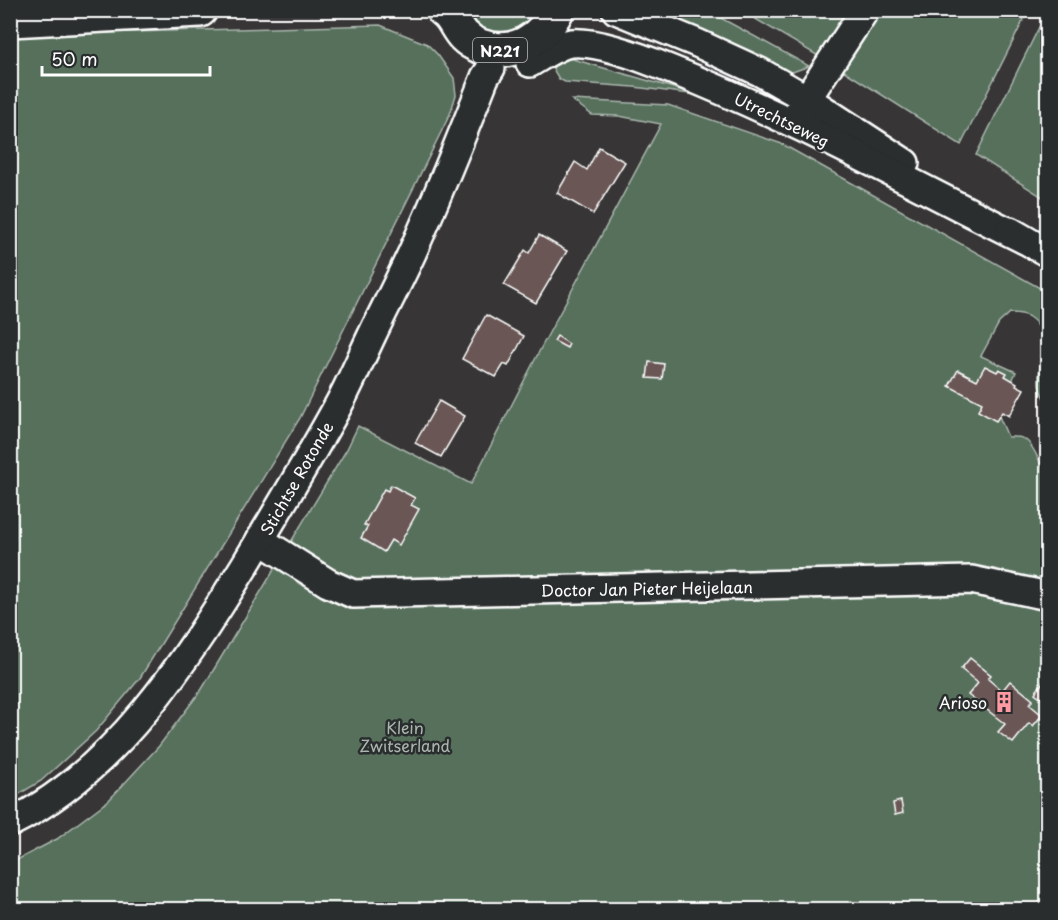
<svg xmlns="http://www.w3.org/2000/svg" width="1058" height="920" font-family="'Playpen Sans',sans-serif">
<rect width="100%" height="100%" fill="#373536"/>
<filter id="ink" filterUnits="userSpaceOnUse"><feTurbulence type="fractalNoise" baseFrequency=".0167" numOctaves="2"/><feDisplacementMap in="SourceGraphic" scale="12" xChannelSelector="R" yChannelSelector="G"/><feConvolveMatrix kernelMatrix="1 2 1 2 8 2 1 2 1" color-interpolation-filters="sRGB"/></filter>
<g filter="url(#ink)">
<g fill="#576f5c" stroke="#abb7ae" stroke-width="1.5">
<path d="M 465,11 L 540,11 L 537,16 L 513,34 L 486,35 L 473,24 Z"/>
<path d="M 631,11 L 708,11 L 809,66 L 787,74 Z"/>
<path d="M 742,11 L 859,11 L 825,60 Z"/>
<path d="M 881,11 L 1028,11 L 961,145 L 841,69 Z"/>
<path d="M 1047,11 L 1048,11 L 1047,200 L 976,155 Z"/>
<path d="M 380,25 L 427,44 L 438,55 L 454,78 L 456,95 L 450,114 L 300,418 L 140,678 L 96,731 L 41,781 L 11,799 L 11,38 L 27,35 Z"/>
<path d="M 562,56 L 698,95 L 634,87 L 565,82 L 559,79 L 553,69 L 556,60 Z"/>
<path d="M 572,100 L 668,105 L 782,144 L 1047,292 L 1047,402 L 1046,402 C 1043,396 1039,390 1039,384 C 1037,363 1050,340 1036,323 C 1028,314 1021,313 1010,313 L 999,323 L 981,356 L 1016,372 L 998,414 L 1008,437 C 1015,437 1021,436 1027,441 C 1033,446 1045,471 1047,479 L 1047,909 L 11,910 L 11,863 L 57,839 L 109,800 L 159,746 L 202,689 L 347,449 L 358,426 L 471,484 L 542,346 L 661,124 L 619,116 L 592,115 Z"/>
</g>
<g fill="#695754" stroke="#fff" stroke-width="1.5">
<path d="M 599,147 L 625,162 L 593,214 L 557,193 L 575,162 L 587,170 Z"/>
<path d="M 539,235 L 567,251 L 536,303 L 504,285 L 525,250 L 529,253 Z"/>
<path d="M 486,315 L 524,336 L 508,366 L 504,364 L 496,377 L 462,359 Z"/>
<path d="M 557,336 L 569,344 L 567,348 L 554,341 Z"/>
<path d="M 649,362 L 664,364 L 662,379 L 647,378 Z"/>
<path d="M 985,366 L 997,372 L 999,369 L 1007,373 L 1005,376 L 1017,383 L 1016,385 L 1024,389 L 1009,416 L 1002,412 L 996,421 L 978,411 L 982,403 L 949,386 L 958,370 L 977,380 Z"/>
<path d="M 439,401 L 465,416 L 441,457 L 415,443 Z"/>
<path d="M 391,485 L 415,498 L 411,505 L 419,509 L 399,545 L 391,540 L 384,552 L 361,538 L 368,526 L 364,525 L 384,489 L 388,491 Z"/>
<path d="M 970,658 L 991,675 L 988,679 L 1002,691 L 1010,681 L 1033,700 L 1029,704 L 1042,715 L 1033,726 L 1029,723 L 1013,743 L 998,732 L 1005,724 L 968,695 L 978,683 L 961,669 Z"/>
<path d="M 1043,682 L 1048,686 L 1048,703 L 1035,693 Z"/>
<path d="M 901,801 L 903,813 L 895,815 L 893,803 Z"/>
</g>
<g fill="none" stroke-linecap="round" stroke-linejoin="round">
<defs>
<g id="minor">
<path d="M 616,10 L 697,43 L 760,72 L 807,99 L 905,163"/>
<path d="M 530,63 C 542,56 558,45 571,43 C 597,40 648,60 672,70 C 793,118 908,182 1025,240"/>
<path d="M 797,114 L 865,10"/>
<path d="M 1010,231 L 1048,253"/>
<path d="M 260,540 L 328,583 L 353,594 L 971,580 L 1048,596"/>
<path d="M 10,823 C 117,770 184,663 245,565 C 277,512 309,459 339,404 C 351,382 361,358 372,335 C 385,308 399,281 412,253 C 438,195 462,136 485,77 L 491,68"/>
</g>
<g id="major">
<path d="M 443,10 C 453,15 456,28 464,36 C 468,40 474,44 480,46 C 513,58 542,40 557,10"/>
<path d="M 10,20 L 200,10"/>
</g>
</defs>
<use href="#minor" stroke="#fff" stroke-width="32"/>
<use href="#major" stroke="#fff" stroke-width="38"/>
<use href="#minor" stroke="#2a2d2e" stroke-width="27"/>
<use href="#major" stroke="#2a2d2e" stroke-width="33"/>
</g>
</g>
<defs>
<symbol id="building-bare" viewBox="-9 -9 18 18"><path d="M-4-6H4V6H1V3H-1V6H-4ZM-2.5-4.3h1.7v1.8h-1.7ZM.8-4.3h1.7v1.8H.8ZM-2.5-1h1.7V.8h-1.7ZM.8-1h1.7V.8H.8Z" fill="#ff9aa2" stroke="#2a2d2e" stroke-width="2.5" paint-order="stroke"/></symbol>
</defs>
<g fill-rule="evenodd">
<use href="#building-bare" x="989" y="687" width="30" height="30"/>
</g>
<g text-anchor="middle" dominant-baseline="central" stroke-width="5" stroke-linejoin="round" paint-order="stroke">
<rect fill="#2a2d2e" stroke="#bfc0c0" stroke-width="1.5" x="473" y="38" width="54" height="24" rx="4.5"/>
<g font-size="15" font-weight="bold" fill="#fff">
<text x="500" y="50">N221</text>
</g>
<g font-size="16" fill="#fff" stroke="#2a2d2e">
<text transform="translate(782 119) rotate(26)">Utrechtseweg</text>
<text transform="translate(296 478) rotate(-60)">Stichtse Rotonde</text>
<text transform="translate(647 588) rotate(-1)">Doctor Jan Pieter Heijelaan</text>
</g>
<g font-size="16" fill="#fff" stroke="#2a2d2e" text-anchor="end">
<text x="987" y="702">Arioso</text>
</g>
<g font-size="16" fill="#abb7ae" stroke="#2a2d2e">
<text x="405" y="727">Klein<tspan x="405" dy="18">Zwitserland</tspan></text>
</g>
</g>
<rect width="1058" height="920" fill="none" stroke="#2a2d2e" stroke-width="36"/>
<rect x="18" y="18" width="1022" height="884" fill="none" stroke="#fff" stroke-width="2" filter="url(#ink)"/>
<path d="M42 66v9h168v-9" fill="none" stroke="#ffffff" stroke-width="3"/>
<text x="51" y="66" font-size="18" fill="#ffffff" stroke="#2a2d2e" stroke-width="4.5" paint-order="stroke">50 m</text>
</svg>
